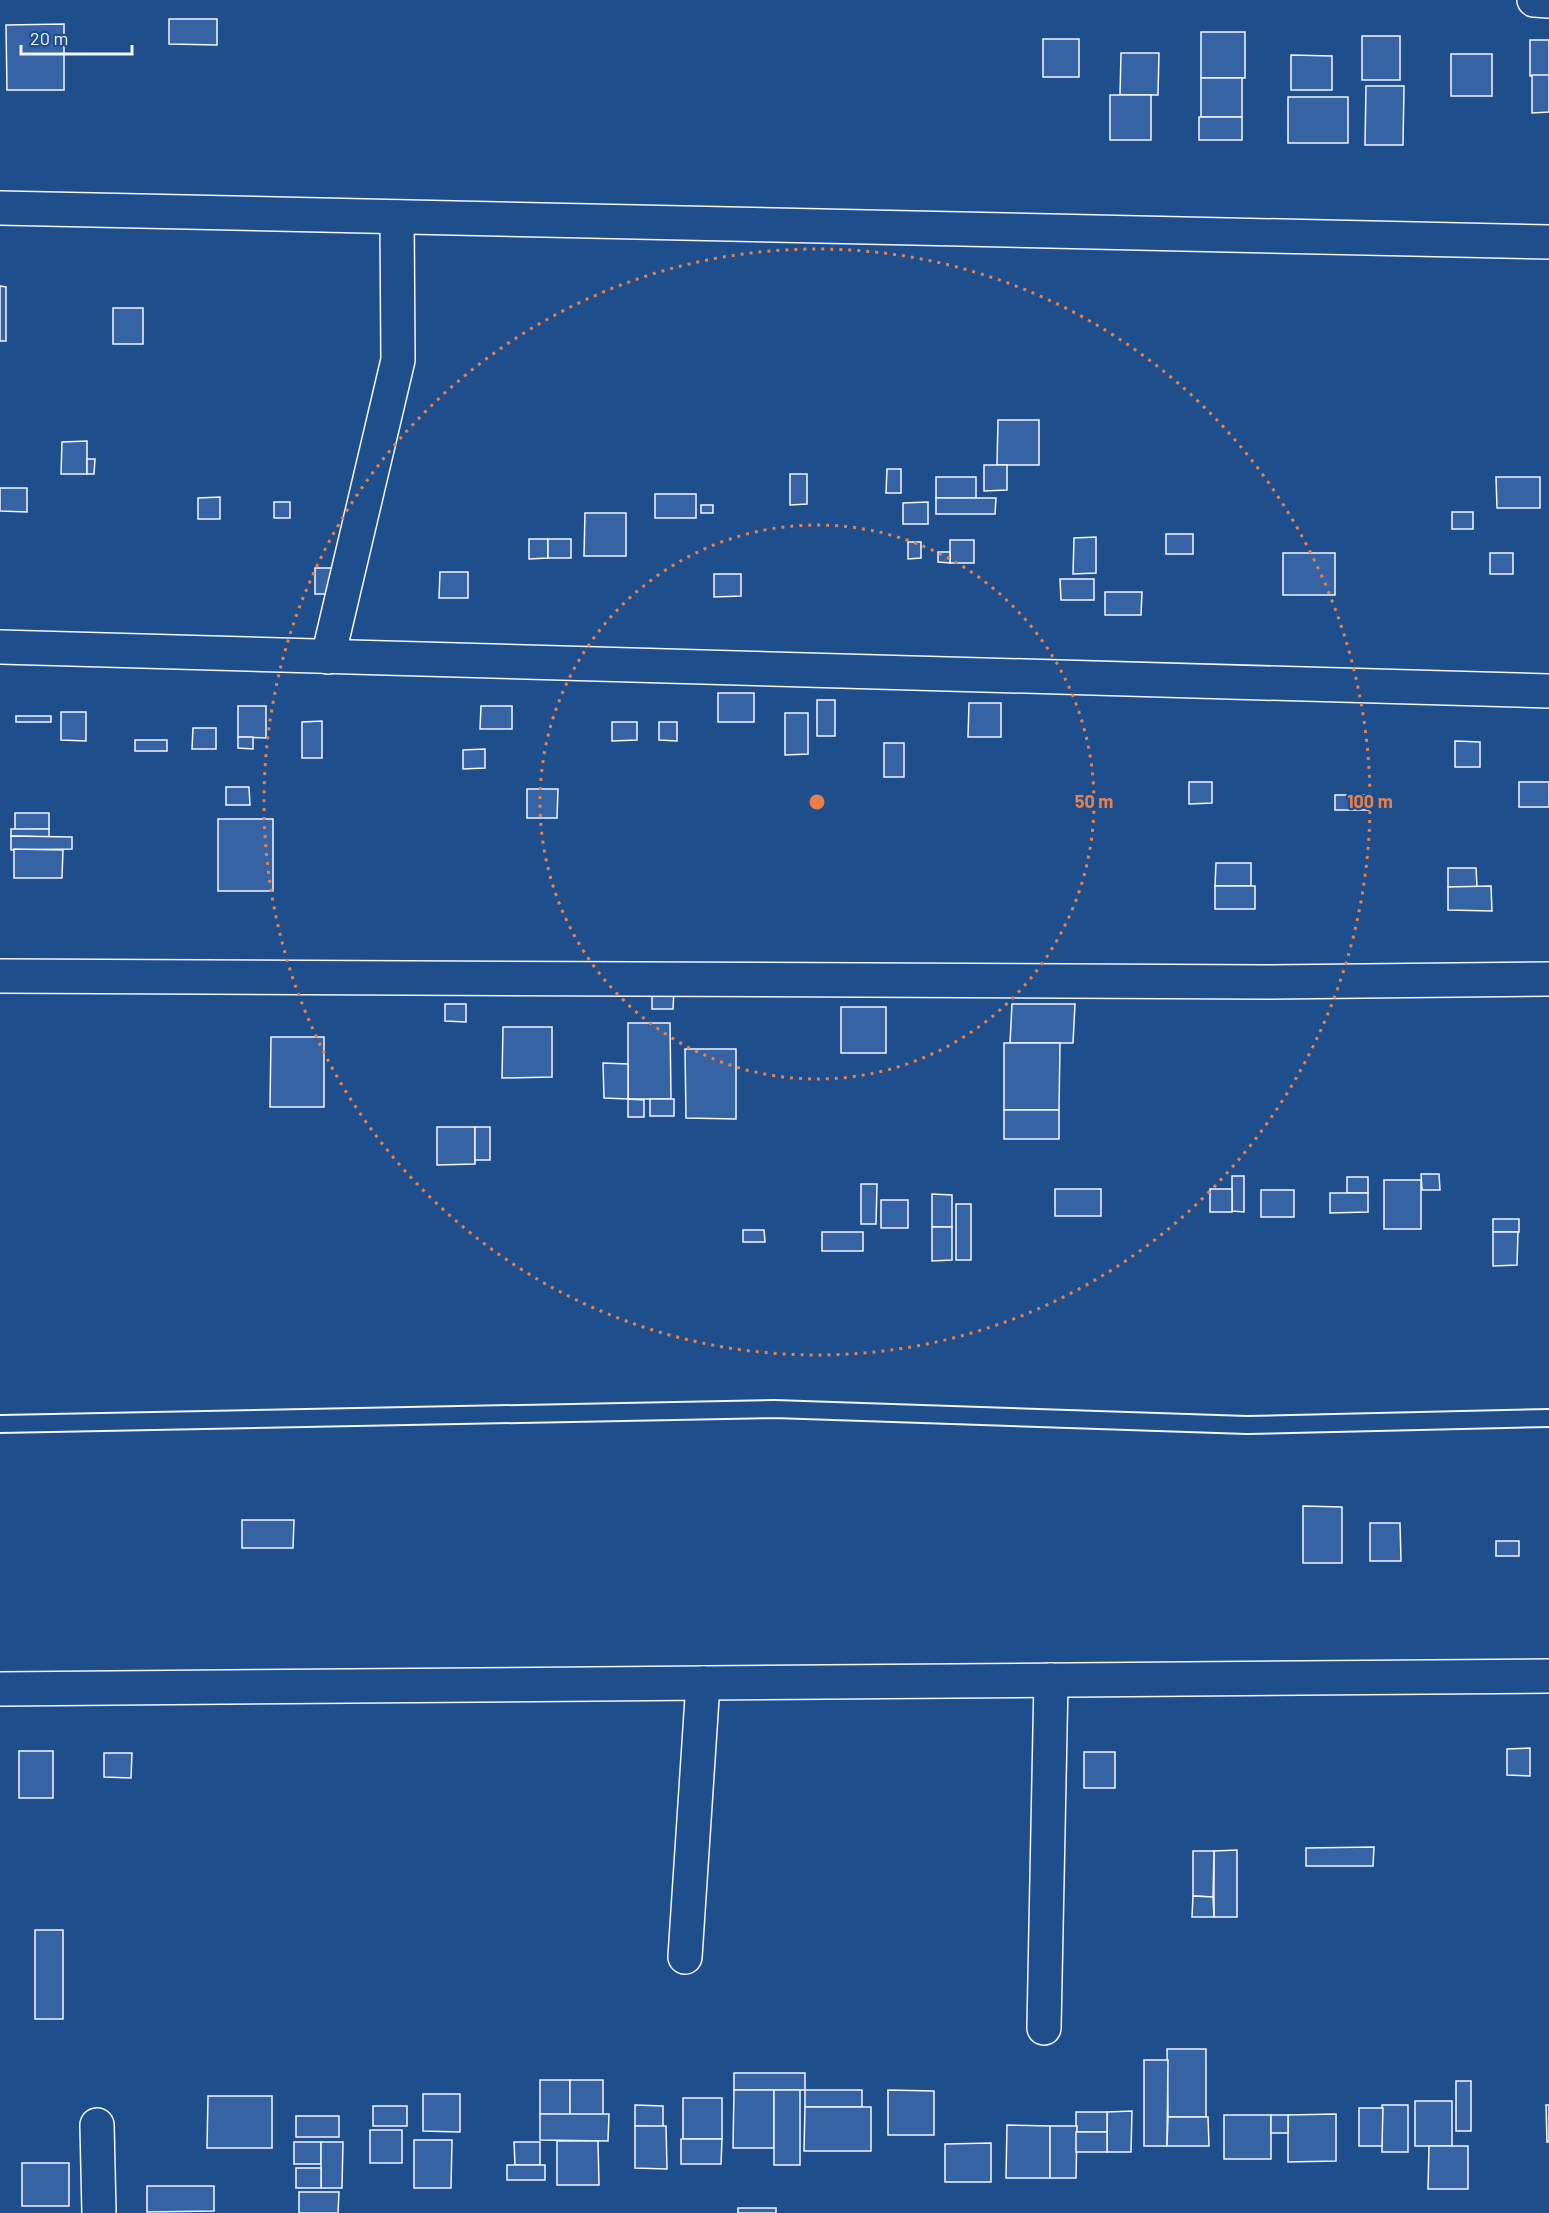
<svg xmlns="http://www.w3.org/2000/svg" width="1549" height="2213" font-family="Barlow,sans-serif">
<rect width="100%" height="100%" fill="#1f4e8c"/>
<g fill="#3563a3" stroke="#f2f6ff" stroke-width="1.5">
<path d="M 169,19 L 217,19 L 217,45 L 169,44 Z"/>
<path d="M 64,24 L 64,90 L 7,90 L 6,25 Z"/>
<rect x="1201" y="32" width="44" height="46"/>
<rect x="1362" y="36" width="38" height="44"/>
<rect x="1043" y="39" width="36" height="38"/>
<rect x="1530" y="40" width="19" height="36"/>
<path d="M 1121,53 L 1159,53 L 1158,95 L 1120,95 Z"/>
<rect x="1451" y="54" width="41" height="42"/>
<path d="M 1291,55 L 1332,56 L 1332,90 L 1291,90 Z"/>
<path d="M 1532,75 L 1549,75 L 1549,112 L 1532,113 Z"/>
<rect x="1201" y="78" width="41" height="39"/>
<path d="M 1366,86 L 1404,86 L 1403,145 L 1365,145 Z"/>
<rect x="1110" y="95" width="41" height="45"/>
<rect x="1288" y="97" width="60" height="46"/>
<rect x="1199" y="117" width="43" height="23"/>
<path d="M 0,286 L 6,287 L 6,341 L 0,341 Z"/>
<rect x="113" y="308" width="30" height="36"/>
<path d="M 998,420 L 1039,420 L 1039,465 L 997,465 Z"/>
<path d="M 87,441 L 87,474 L 61,474 L 62,442 Z"/>
<path d="M 87,459 L 95,459 L 94,474 L 87,474 Z"/>
<path d="M 984,465 L 1007,465 L 1007,490 L 984,491 Z"/>
<path d="M 887,469 L 901,469 L 901,493 L 886,493 Z"/>
<path d="M 790,474 L 807,474 L 807,504 L 790,505 Z"/>
<rect x="936" y="477" width="40" height="21"/>
<path d="M 1496,477 L 1540,477 L 1540,508 L 1497,508 Z"/>
<path d="M 0,488 L 27,488 L 27,512 L 0,511 Z"/>
<rect x="655" y="494" width="41" height="24"/>
<path d="M 220,497 L 220,519 L 198,519 L 198,498 Z"/>
<path d="M 936,498 L 996,498 L 995,514 L 936,514 Z"/>
<rect x="274" y="502" width="16" height="16"/>
<path d="M 928,502 L 928,524 L 903,524 L 903,503 Z"/>
<rect x="701" y="505" width="12" height="8"/>
<rect x="1452" y="512" width="21" height="17"/>
<path d="M 585,513 L 626,513 L 626,556 L 584,556 Z"/>
<rect x="1166" y="534" width="27" height="20"/>
<path d="M 1096,537 L 1096,573 L 1073,574 L 1074,538 Z"/>
<path d="M 529,539 L 548,539 L 548,558 L 529,559 Z"/>
<rect x="548" y="539" width="23" height="19"/>
<rect x="950" y="540" width="24" height="23"/>
<path d="M 908,542 L 921,542 L 921,558 L 908,559 Z"/>
<path d="M 938,552 L 950,552 L 950,563 L 938,562 Z"/>
<rect x="1283" y="553" width="52" height="42"/>
<rect x="1490" y="553" width="23" height="21"/>
<rect x="315" y="568" width="26" height="26"/>
<path d="M 440,572 L 468,572 L 468,598 L 439,598 Z"/>
<path d="M 714,574 L 741,574 L 741,596 L 714,597 Z"/>
<path d="M 1060,579 L 1094,579 L 1094,600 L 1061,600 Z"/>
<path d="M 1105,592 L 1142,592 L 1141,615 L 1105,615 Z"/>
<rect x="718" y="693" width="36" height="29"/>
<rect x="817" y="700" width="18" height="36"/>
<path d="M 969,703 L 1001,703 L 1001,737 L 968,737 Z"/>
<path d="M 238,706 L 266,706 L 266,738 L 238,737 Z"/>
<path d="M 481,706 L 512,706 L 512,729 L 480,729 Z"/>
<path d="M 61,712 L 86,712 L 86,741 L 61,740 Z"/>
<path d="M 785,713 L 808,713 L 808,754 L 785,755 Z"/>
<rect x="16" y="716" width="35" height="6"/>
<path d="M 322,721 L 322,758 L 302,758 L 302,722 Z"/>
<path d="M 612,722 L 637,722 L 637,740 L 612,741 Z"/>
<path d="M 659,722 L 677,722 L 677,741 L 659,740 Z"/>
<path d="M 193,728 L 216,728 L 216,749 L 192,749 Z"/>
<path d="M 238,737 L 253,737 L 253,749 L 238,748 Z"/>
<rect x="135" y="740" width="32" height="11"/>
<path d="M 1455,741 L 1480,742 L 1480,767 L 1455,767 Z"/>
<rect x="884" y="743" width="20" height="34"/>
<path d="M 485,749 L 485,768 L 463,769 L 463,750 Z"/>
<path d="M 1189,782 L 1212,782 L 1212,803 L 1189,804 Z"/>
<rect x="1519" y="782" width="30" height="25"/>
<path d="M 226,787 L 249,787 L 250,805 L 226,805 Z"/>
<path d="M 527,789 L 558,789 L 557,818 L 527,818 Z"/>
<rect x="1335" y="795" width="34" height="15"/>
<path d="M 15,813 L 49,813 L 49,829 L 15,830 Z"/>
<rect x="218" y="819" width="55" height="72"/>
<path d="M 11,829 L 49,829 L 49,837 L 11,836 Z"/>
<path d="M 11,836 L 72,837 L 72,849 L 11,850 Z"/>
<path d="M 14,849 L 63,850 L 62,878 L 14,878 Z"/>
<path d="M 1216,863 L 1251,863 L 1251,886 L 1215,886 Z"/>
<path d="M 1448,868 L 1476,868 L 1477,887 L 1448,887 Z"/>
<rect x="1215" y="886" width="40" height="23"/>
<path d="M 1491,886 L 1492,911 L 1448,910 L 1448,887 Z"/>
<path d="M 652,990 L 674,990 L 673,1009 L 652,1009 Z"/>
<path d="M 445,1004 L 466,1004 L 466,1022 L 445,1021 Z"/>
<path d="M 1012,1004 L 1075,1004 L 1073,1043 L 1010,1043 Z"/>
<rect x="841" y="1007" width="45" height="46"/>
<path d="M 628,1023 L 670,1023 L 671,1099 L 628,1099 Z"/>
<path d="M 503,1027 L 552,1027 L 552,1077 L 502,1078 Z"/>
<path d="M 271,1037 L 324,1037 L 324,1107 L 270,1107 Z"/>
<path d="M 1004,1043 L 1060,1043 L 1059,1110 L 1004,1110 Z"/>
<path d="M 685,1049 L 736,1049 L 736,1119 L 686,1118 Z"/>
<path d="M 603,1063 L 628,1064 L 628,1099 L 604,1098 Z"/>
<path d="M 628,1099 L 644,1100 L 644,1117 L 628,1117 Z"/>
<rect x="650" y="1099" width="24" height="17"/>
<rect x="1004" y="1110" width="55" height="29"/>
<path d="M 437,1127 L 475,1127 L 475,1164 L 437,1165 Z"/>
<rect x="475" y="1127" width="15" height="33"/>
<path d="M 1421,1174 L 1439,1174 L 1440,1190 L 1422,1190 Z"/>
<path d="M 1232,1176 L 1244,1176 L 1244,1212 L 1232,1211 Z"/>
<rect x="1347" y="1177" width="21" height="16"/>
<rect x="1384" y="1180" width="37" height="49"/>
<path d="M 861,1184 L 877,1184 L 876,1224 L 861,1224 Z"/>
<rect x="1055" y="1189" width="46" height="27"/>
<rect x="1210" y="1189" width="22" height="23"/>
<rect x="1261" y="1190" width="33" height="27"/>
<path d="M 1330,1193 L 1368,1193 L 1368,1212 L 1330,1213 Z"/>
<path d="M 932,1194 L 952,1195 L 952,1227 L 932,1227 Z"/>
<rect x="881" y="1200" width="27" height="28"/>
<rect x="956" y="1204" width="15" height="56"/>
<rect x="1493" y="1219" width="26" height="13"/>
<path d="M 932,1227 L 952,1227 L 952,1260 L 932,1261 Z"/>
<path d="M 743,1230 L 764,1230 L 765,1242 L 743,1242 Z"/>
<rect x="822" y="1232" width="41" height="19"/>
<path d="M 1493,1232 L 1518,1232 L 1517,1265 L 1493,1266 Z"/>
<path d="M 1303,1506 L 1342,1507 L 1342,1563 L 1303,1563 Z"/>
<path d="M 242,1520 L 294,1520 L 293,1548 L 242,1548 Z"/>
<path d="M 1370,1523 L 1400,1523 L 1401,1561 L 1370,1561 Z"/>
<rect x="1496" y="1541" width="23" height="15"/>
<path d="M 1530,1748 L 1530,1776 L 1507,1775 L 1507,1749 Z"/>
<rect x="19" y="1751" width="34" height="47"/>
<rect x="1084" y="1752" width="31" height="36"/>
<path d="M 104,1753 L 132,1753 L 131,1778 L 104,1777 Z"/>
<path d="M 1374,1847 L 1373,1866 L 1306,1866 L 1306,1848 Z"/>
<path d="M 1237,1850 L 1237,1917 L 1214,1917 L 1214,1851 Z"/>
<path d="M 1193,1851 L 1214,1851 L 1213,1897 L 1193,1896 Z"/>
<path d="M 1193,1896 L 1213,1897 L 1214,1917 L 1192,1917 Z"/>
<rect x="35" y="1930" width="28" height="89"/>
<path d="M 1167,2049 L 1206,2049 L 1206,2117 L 1168,2117 Z"/>
<path d="M 1144,2060 L 1168,2060 L 1167,2146 L 1144,2146 Z"/>
<rect x="734" y="2073" width="71" height="17"/>
<path d="M 540,2080 L 570,2080 L 570,2115 L 540,2114 Z"/>
<rect x="570" y="2080" width="33" height="35"/>
<rect x="1456" y="2081" width="15" height="50"/>
<path d="M 734,2090 L 774,2090 L 774,2148 L 733,2148 Z"/>
<rect x="774" y="2090" width="26" height="75"/>
<rect x="805" y="2090" width="57" height="17"/>
<path d="M 888,2090 L 934,2091 L 934,2135 L 888,2135 Z"/>
<path d="M 423,2094 L 460,2094 L 460,2132 L 423,2131 Z"/>
<path d="M 208,2096 L 272,2096 L 272,2148 L 207,2148 Z"/>
<rect x="683" y="2098" width="39" height="41"/>
<rect x="1415" y="2101" width="37" height="45"/>
<path d="M 635,2105 L 663,2106 L 663,2127 L 635,2126 Z"/>
<rect x="1382" y="2105" width="26" height="47"/>
<path d="M 1546,2105 L 1549,2105 L 1549,2142 L 1547,2142 Z"/>
<rect x="373" y="2106" width="34" height="20"/>
<path d="M 805,2107 L 871,2107 L 871,2151 L 804,2151 Z"/>
<path d="M 1359,2108 L 1383,2108 L 1382,2146 L 1359,2146 Z"/>
<path d="M 1132,2111 L 1131,2152 L 1107,2152 L 1107,2112 Z"/>
<rect x="1076" y="2112" width="31" height="20"/>
<path d="M 540,2114 L 609,2114 L 608,2141 L 540,2140 Z"/>
<path d="M 1336,2114 L 1336,2161 L 1288,2162 L 1288,2115 Z"/>
<rect x="1224" y="2115" width="47" height="44"/>
<rect x="1271" y="2115" width="17" height="18"/>
<rect x="296" y="2116" width="43" height="21"/>
<path d="M 1168,2117 L 1208,2117 L 1209,2146 L 1167,2146 Z"/>
<path d="M 1007,2125 L 1050,2126 L 1050,2178 L 1006,2178 Z"/>
<path d="M 635,2126 L 666,2126 L 667,2169 L 635,2168 Z"/>
<path d="M 1050,2126 L 1077,2126 L 1076,2178 L 1050,2178 Z"/>
<rect x="370" y="2130" width="32" height="33"/>
<rect x="1076" y="2132" width="31" height="20"/>
<path d="M 681,2139 L 722,2139 L 721,2164 L 681,2164 Z"/>
<path d="M 414,2140 L 452,2140 L 451,2188 L 414,2188 Z"/>
<path d="M 557,2141 L 598,2141 L 599,2185 L 557,2185 Z"/>
<rect x="294" y="2142" width="27" height="22"/>
<path d="M 321,2142 L 343,2142 L 342,2188 L 321,2188 Z"/>
<path d="M 514,2142 L 540,2142 L 540,2165 L 515,2165 Z"/>
<path d="M 991,2143 L 991,2182 L 945,2182 L 945,2144 Z"/>
<path d="M 1429,2146 L 1468,2146 L 1468,2189 L 1428,2189 Z"/>
<rect x="22" y="2163" width="47" height="43"/>
<rect x="507" y="2165" width="38" height="15"/>
<rect x="296" y="2168" width="25" height="20"/>
<path d="M 147,2186 L 214,2186 L 214,2211 L 147,2212 Z"/>
<path d="M 299,2192 L 339,2192 L 338,2213 L 299,2213 Z"/>
<rect x="738" y="2208" width="38" height="5"/>
</g>
<g fill="none" stroke-linecap="round" stroke-linejoin="round">
<defs>
<path id="lane" d="M 0,1424 L 774,1409 L 1247,1425 L 1549,1418"/>
<g id="street">
<path d="M 1534,0 L 1549,1"/>
<path d="M 0,208 L 1549,242"/>
<path d="M 0,647 L 1549,691"/>
<path d="M 328,657 L 398,360 L 397,217"/>
<path d="M 0,976 L 1265,982 L 1549,979"/>
<path d="M 0,1689 L 1549,1676"/>
<path d="M 685,1957 L 703,1683"/>
<path d="M 1044,2028 L 1051,1680"/>
<path d="M 97,2125 L 99,2213"/>
</g>
</defs>
<use href="#lane" stroke="#f2f6ff" stroke-width="20"/>
<use href="#street" stroke="#f2f6ff" stroke-width="36"/>
<use href="#lane" stroke="#1f4e8c" stroke-width="16"/>
<use href="#street" stroke="#1f4e8c" stroke-width="33"/>
</g>
<g fill="none" stroke="#ea8049" stroke-width="3" stroke-dasharray="3 6">
<circle cx="817" cy="802" r="277"/>
<circle cx="817" cy="802" r="553"/>
</g>
<circle cx="817" cy="802" r="9" fill="#ea8049" stroke="#1f4e8c" stroke-width="3"/>
<g font-size="18" text-anchor="middle" font-weight="bold" fill="#ea8049" stroke="#1f4e8c" stroke-width="4.5" stroke-linejoin="round" paint-order="stroke">
<text x="1094" y="808">50 m</text>
<text x="1370" y="808">100 m</text>
</g>
<path d="M21 45v9h111v-9" fill="none" stroke="#f2f6ff" stroke-width="3"/>
<text x="30" y="45" font-size="18" fill="#f2f6ff" stroke="#1f4e8c" stroke-width="4.5" paint-order="stroke">20 m</text>
</svg>
